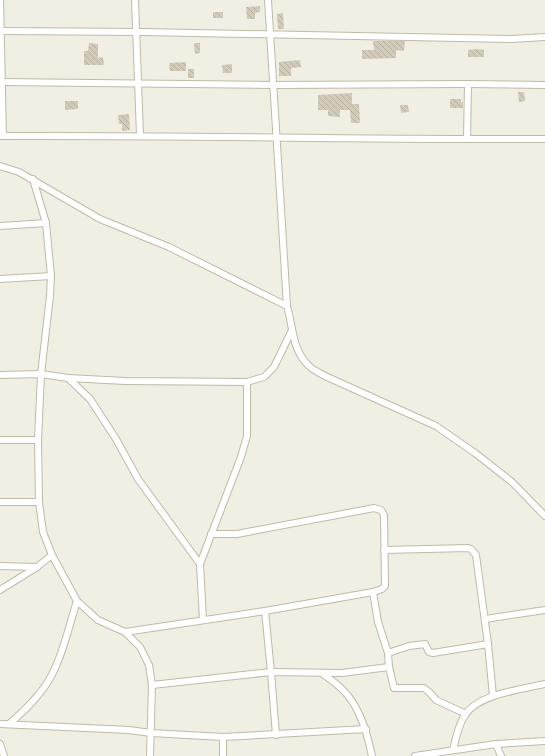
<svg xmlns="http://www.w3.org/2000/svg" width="545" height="756" font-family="'Open Sans',sans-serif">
<defs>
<pattern id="building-back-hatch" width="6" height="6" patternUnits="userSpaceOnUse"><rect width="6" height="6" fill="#d3cbb9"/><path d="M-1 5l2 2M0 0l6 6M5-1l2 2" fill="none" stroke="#b6afa0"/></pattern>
</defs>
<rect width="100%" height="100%" fill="#f1efe4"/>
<g fill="url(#building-back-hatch)">
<path d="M 260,6 L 260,12 L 255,13 L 255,19 L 247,19 L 246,7 Z"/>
<rect x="213" y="12" width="10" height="6"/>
<path d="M 283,13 L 284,29 L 278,29 L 277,14 Z"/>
<path d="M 373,41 L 405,41 L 404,51 L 396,50 L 396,58 L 362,59 L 362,50 L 374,50 Z"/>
<path d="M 89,43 L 98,44 L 98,58 L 103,57 L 104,65 L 84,65 L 84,51 L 88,51 Z"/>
<path d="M 194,43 L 200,43 L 200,53 L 195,54 Z"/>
<path d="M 476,49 L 484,50 L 484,57 L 468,57 L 468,50 Z"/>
<path d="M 300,60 L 301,67 L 291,68 L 291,76 L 279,76 L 279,62 Z"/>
<path d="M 186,62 L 186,71 L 170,71 L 169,63 Z"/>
<path d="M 232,64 L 232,73 L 223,73 L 222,65 Z"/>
<rect x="188" y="69" width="6" height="9"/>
<path d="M 518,92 L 524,92 L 525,101 L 519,102 Z"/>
<path d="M 352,93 L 352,104 L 359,104 L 360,123 L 351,123 L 350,110 L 340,110 L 340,117 L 328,116 L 328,110 L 318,110 L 318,95 Z"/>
<path d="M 450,99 L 461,99 L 461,103 L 463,102 L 463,108 L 450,108 Z"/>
<path d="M 65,101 L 78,101 L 78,109 L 65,110 Z"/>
<path d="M 400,105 L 408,105 L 409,112 L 401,113 Z"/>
<path d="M 129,114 L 130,130 L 122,131 L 122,124 L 119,124 L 118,115 Z"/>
</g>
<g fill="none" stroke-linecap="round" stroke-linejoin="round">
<defs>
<g id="street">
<path d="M 0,0 L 3,136"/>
<path d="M 135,0 L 140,135"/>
<path d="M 268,0 L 287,306"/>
<path d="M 0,31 L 144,32 L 512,39 L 545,37"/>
<path d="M 0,82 L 273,85 L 468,84 L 545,85"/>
<path d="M 0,136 C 182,135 363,140 545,139"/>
<path d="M 467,139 L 468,84"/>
<path d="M 0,166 L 19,172 L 100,219 L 169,247 L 287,306 C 293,327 292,350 309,366 C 313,370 320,373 325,376 L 436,426 L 475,453 L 512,482 L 545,516"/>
<path d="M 33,179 L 46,223 L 51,276 L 50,296 L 41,374 L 38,440 L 39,502 L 43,532 L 52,555 L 77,601 L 98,620 L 125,632 L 140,647 L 149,665 L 152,685 L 150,756"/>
<path d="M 0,226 L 46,223"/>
<path d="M 0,279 L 51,276"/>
<path d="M 0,375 L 41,374 L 68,378 L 125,381 L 247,382 L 264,377 L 274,367 L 292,330"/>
<path d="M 68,378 L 90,399 L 116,439 L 138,479 L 200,564"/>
<path d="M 0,440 L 38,440"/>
<path d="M 0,502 L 39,502"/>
<path d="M 384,550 L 468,548 L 471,549 L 476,555 L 488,644 L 493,696"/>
<path d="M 0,566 L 37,567"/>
<path d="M 0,590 L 37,567 L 52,555"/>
<path d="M 373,592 L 378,622 L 388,653 L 389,667 L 394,688 L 424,688 L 429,692 L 436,700 L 466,714"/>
<path d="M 265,611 L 271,672 L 276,735"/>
<path d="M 485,619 L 545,610"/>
<path d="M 203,620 L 200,564 L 241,457 L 247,436 L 247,382"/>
<path d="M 125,632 L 265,611 L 373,592 L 382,589 L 385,586 L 384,515 L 381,510 L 374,508 L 237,534 L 211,534"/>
<path d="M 388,653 L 409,646 L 425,644 L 429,652 L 433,653 L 488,644"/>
<path d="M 323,674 C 330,679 337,684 343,690 C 360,707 367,733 372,756"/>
<path d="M 152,685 L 271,672 L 342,673 L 389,667"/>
<path d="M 0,724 L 129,730 L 151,733 L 223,737 L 366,729"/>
<path d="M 9,724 C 24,711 38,698 49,680 C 62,658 69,626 77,601"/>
<path d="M 0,744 L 4,756"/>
<path d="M 496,744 L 501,756"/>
<path d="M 453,750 C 456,738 458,725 465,715 C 478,694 523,689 545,684"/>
<path d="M 223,756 L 223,737"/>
<path d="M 415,756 L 496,744 L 545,741"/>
</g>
</defs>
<use href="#street" stroke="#bfbaa9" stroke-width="8"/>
<use href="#street" stroke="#fff" stroke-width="6"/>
</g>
</svg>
